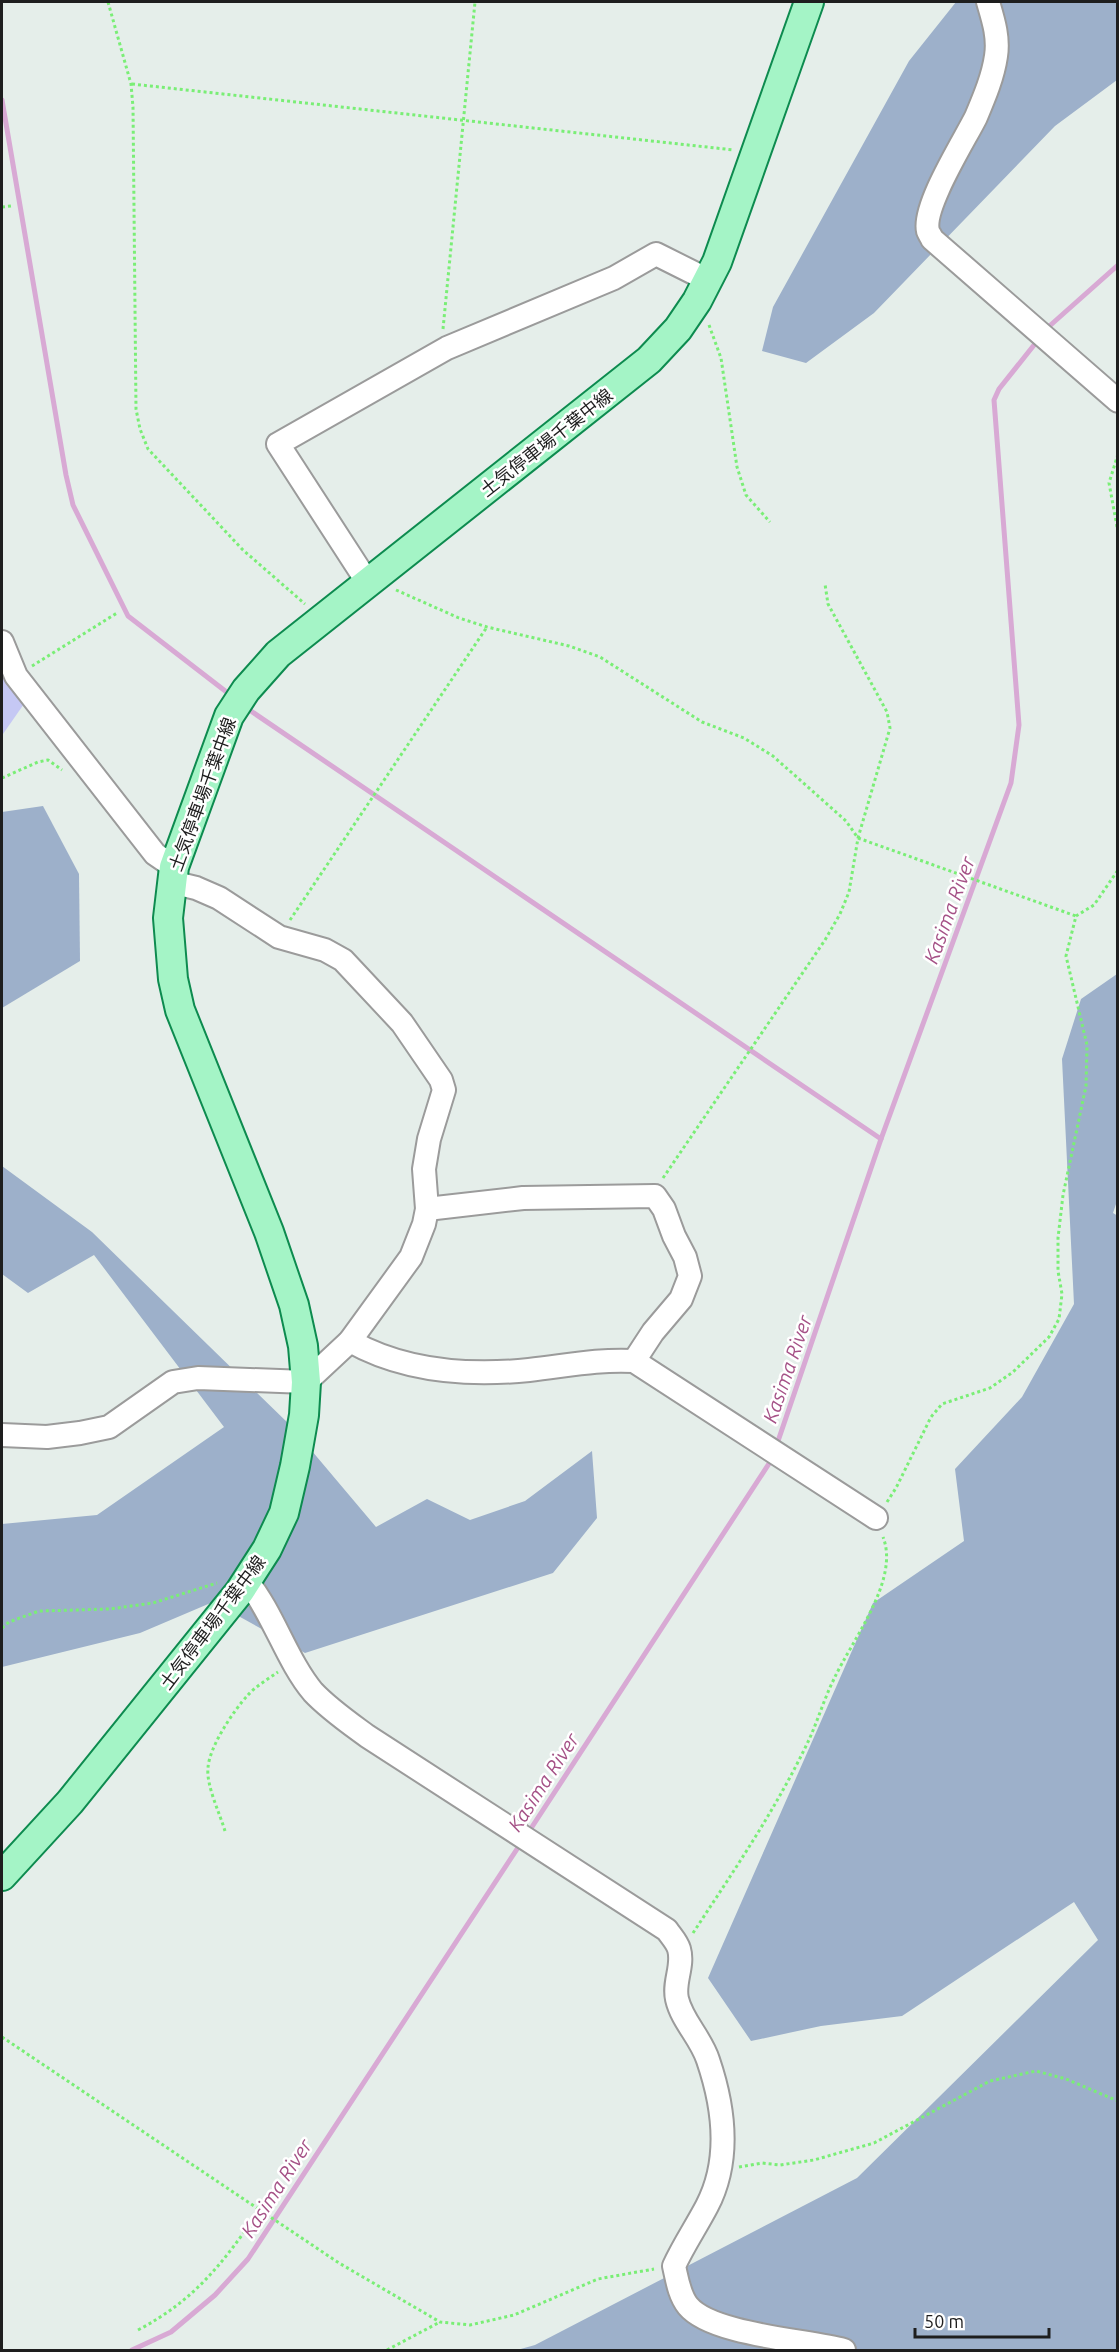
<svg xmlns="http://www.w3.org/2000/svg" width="1119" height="2352" font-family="Ubuntu,'Noto Sans JP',sans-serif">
<rect width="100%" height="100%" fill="#e5eeea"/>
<g fill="#9db0ca">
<path d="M 956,2 L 1117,2 L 1117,80 L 1055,126 L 874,313 L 806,363 L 762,351 L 773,307 L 909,61 Z"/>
<path d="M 43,806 L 79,874 L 80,961 L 2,1008 L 2,812 Z"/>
<path d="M 1117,974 L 1118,1198 L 1113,1213 L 1118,1216 L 1117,2350 L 517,2350 L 535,2345 L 857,2178 L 1098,1940 L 1074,1902 L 902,2016 L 821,2026 L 751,2041 L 708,1978 L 873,1603 L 964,1541 L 955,1469 L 1022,1397 L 1074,1304 L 1062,1059 L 1081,999 Z"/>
<path d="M 2,1166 L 92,1232 L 290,1425 L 376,1527 L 427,1499 L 470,1520 L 525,1501 L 592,1451 L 597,1518 L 553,1573 L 305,1653 L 213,1602 L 140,1633 L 2,1667 L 2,1524 L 97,1515 L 224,1427 L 94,1255 L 28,1293 L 2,1274 Z"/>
</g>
<path fill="#c5c8f4" d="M 2,658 L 26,701 L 3,734 L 2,733 Z"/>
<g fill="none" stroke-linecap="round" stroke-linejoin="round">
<g stroke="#d8a9d4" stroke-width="5">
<path d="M 2,100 L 66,475 L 73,505 L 128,616 L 233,697"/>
<path d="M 1045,330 L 1118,265"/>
<path d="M 245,707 L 881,1139"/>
<path d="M 776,1447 L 881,1139 L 1011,783 L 1019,725 L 994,400 L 999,389 L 1038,340"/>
<path d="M 528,1833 L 772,1459"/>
<path d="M 132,2350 L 171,2332 L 215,2295 L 248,2259 L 521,1843"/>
</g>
<defs>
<g id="minor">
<path d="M 988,2 C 993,19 999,37 996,56 C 993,77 984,98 976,117 C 964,141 922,207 928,231 C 929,234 931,236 932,239 L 1118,401"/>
<path d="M 368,583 L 278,444 L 447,348 L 614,278 L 656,254 L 708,280"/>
<path d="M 2,642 L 16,676 L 155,854 L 174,867"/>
<path d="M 427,1209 L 523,1198 L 655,1196 L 664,1209 L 674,1236 L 685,1257 L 690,1276 L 681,1299 L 653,1332 L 634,1361"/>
<path d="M 350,1341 C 403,1371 469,1376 529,1370 C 566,1366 597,1359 634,1361 L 876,1518"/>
<path d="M 2,1435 L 47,1437 L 80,1433 L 109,1427 L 173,1382 L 198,1378 L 306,1382 L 350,1341 L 411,1257 L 424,1224 L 427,1209 L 424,1169 L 429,1139 L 444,1090 L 441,1080 L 402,1023 L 343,960 L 325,950 L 279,937 L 219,898 L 196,888 L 171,882"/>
<path d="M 247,1581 C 274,1615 287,1661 313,1692 C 329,1709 348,1722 367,1736 L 667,1930 C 671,1936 677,1942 679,1949 C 684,1966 673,1982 677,1999 C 682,2021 701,2038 708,2060 C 724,2107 731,2160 707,2206 C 696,2227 683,2246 674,2266 C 677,2279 679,2295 688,2306 C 712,2335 807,2340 844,2350"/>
</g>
<path id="major" d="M 2,1876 L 70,1802 L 240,1591 L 267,1549 L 284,1513 L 295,1466 L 304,1415 L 306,1382 L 303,1346 L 294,1305 L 269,1232 L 180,1010 L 173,979 L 168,918 L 174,867 L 229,716 L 246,690 L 278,654 L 649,360 L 678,329 L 697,301 L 717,262 L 809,2"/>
</defs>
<use href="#minor" stroke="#9b9b9b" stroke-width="26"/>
<use href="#major" stroke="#0d8b4f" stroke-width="32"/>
<g stroke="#7aee76" stroke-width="3" stroke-dasharray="3 3" stroke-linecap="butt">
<path d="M 108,2 L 131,84 L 133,107 L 136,409 L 140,429 L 148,449 L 243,550 L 305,604"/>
<path d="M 132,84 L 734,150"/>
<path d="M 2,207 L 11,206"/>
<path d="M 709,325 L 721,358 L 737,467 L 746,495 L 770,522"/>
<path d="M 443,329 L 475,2"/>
<path d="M 1118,454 L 1109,483 L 1118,532"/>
<path d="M 396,590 L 459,618 L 487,627 L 569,646 L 600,657 L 702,722 L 744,738 L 773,756 L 846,821 L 858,838 L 1076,916"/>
<path d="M 32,666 L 117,613"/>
<path d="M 2,778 L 38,762 L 48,760 L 62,770"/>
<path d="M 290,920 L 487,627"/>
<path d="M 663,1178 L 825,940 L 840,914 L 849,892 L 858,838 L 890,728 L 887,712 L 828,604 L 825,584"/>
<path d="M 887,1502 L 896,1488 L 931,1417 L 942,1404 L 990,1388 L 1013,1372 L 1049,1337 L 1059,1319 L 1062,1294 L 1058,1271 L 1058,1238 L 1063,1195 L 1086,1086 L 1087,1045 L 1066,956 L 1076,916 L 1094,905 L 1118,870"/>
<path d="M 2,1628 L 9,1622 L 39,1611 L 110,1609 L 153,1603 L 217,1583"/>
<path d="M 225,1831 C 220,1814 206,1785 208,1768 C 209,1747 234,1710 248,1695 C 256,1686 268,1679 278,1672"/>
<path d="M 693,1933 C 733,1872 774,1812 806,1746 C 817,1724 823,1701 834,1679 C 852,1640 900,1580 883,1537"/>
<path d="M 2,2037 L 339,2263 L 440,2322 L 470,2325 L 514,2315 L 598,2279 L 654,2269"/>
<path d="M 739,2167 L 762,2163 L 780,2165 L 814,2160 L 874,2143 L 990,2081 L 1036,2071 L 1066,2079 L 1118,2101"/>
<path d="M 138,2330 C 195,2300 223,2263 259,2211"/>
<path d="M 387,2350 L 440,2322"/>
</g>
<use href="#minor" stroke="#fff" stroke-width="22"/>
<use href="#major" stroke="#a4f4c6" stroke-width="28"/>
</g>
<g text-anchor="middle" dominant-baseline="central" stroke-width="5" stroke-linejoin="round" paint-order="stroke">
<g font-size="18" fill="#1e1e1e" stroke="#fff">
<text transform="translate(546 442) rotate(-38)">土気停車場千葉中線</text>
<text transform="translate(202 794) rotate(-70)">土気停車場千葉中線</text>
<text transform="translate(212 1622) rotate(-53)">土気停車場千葉中線</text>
</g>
<g font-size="20" font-style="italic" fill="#a55287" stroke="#fff">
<text transform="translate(949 910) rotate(-70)">Kasima River</text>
<text transform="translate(787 1369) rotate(-71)">Kasima River</text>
<text transform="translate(543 1782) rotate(-57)">Kasima River</text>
<text transform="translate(276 2188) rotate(-57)">Kasima River</text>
</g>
</g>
<rect width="1119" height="2352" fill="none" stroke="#1e1e1e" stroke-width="6"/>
<path d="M915 2328v9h134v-9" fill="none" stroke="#1e1e1e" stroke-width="3"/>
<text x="924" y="2328" font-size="18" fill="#1e1e1e" stroke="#ffffff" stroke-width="4.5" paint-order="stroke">50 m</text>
</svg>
